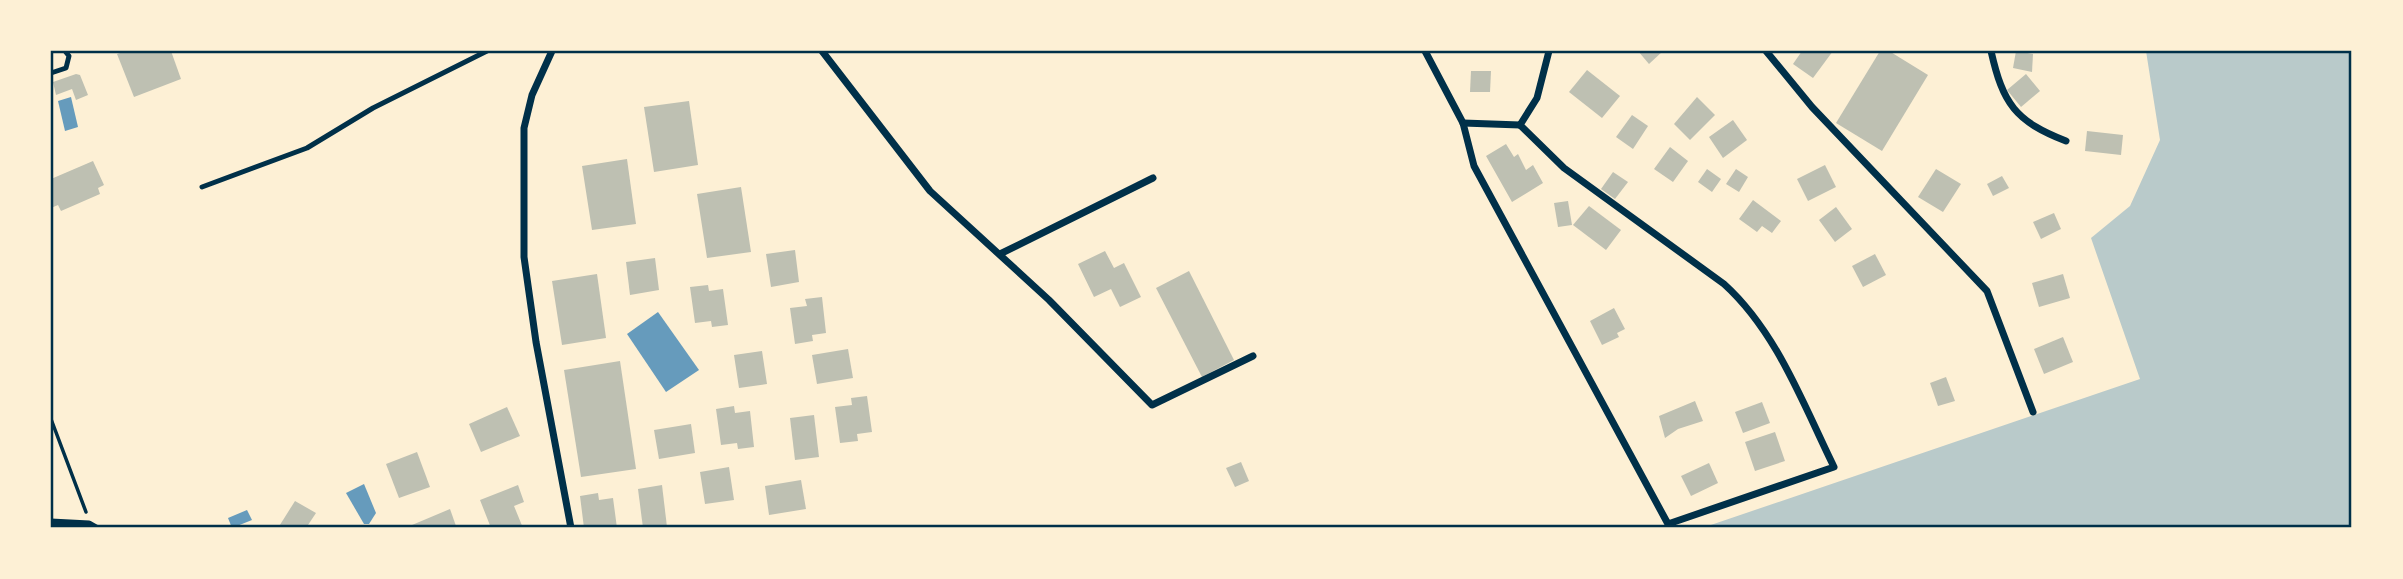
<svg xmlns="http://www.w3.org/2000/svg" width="2403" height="579" font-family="Lato,sans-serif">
<rect width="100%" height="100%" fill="#fdf0d5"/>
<path fill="#b9caca" d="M 2146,51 L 2352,51 L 2352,528 L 1702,528 L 2140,379 L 2091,238 L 2130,206 L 2160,140 Z"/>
<g fill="#669bbc">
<path d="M 71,97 L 78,127 L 65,131 L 58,101 Z"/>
<path d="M 658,312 L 699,370 L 666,392 L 627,334 Z"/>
<path d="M 364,484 L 376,513 L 369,524 L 364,524 L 346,493 Z"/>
<path d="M 247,510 L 252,520 L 232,528 L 228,518 Z"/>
</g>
<g fill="#bec0b2">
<path d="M 126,51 L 171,51 L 181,79 L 134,97 L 117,54 Z"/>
<path d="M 1638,51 L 1663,51 L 1649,64 Z"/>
<path d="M 1802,51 L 1833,51 L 1813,78 L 1793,64 Z"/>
<path d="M 1880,51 L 1889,51 L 1928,75 L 1882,151 L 1836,123 Z"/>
<path d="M 2016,51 L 2033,54 L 2032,72 L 2013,68 Z"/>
<path d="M 1587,70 L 1620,96 L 1602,118 L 1569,92 Z"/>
<path d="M 1471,71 L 1491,71 L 1490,92 L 1470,92 Z"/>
<path d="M 76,74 L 80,75 L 88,95 L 76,100 L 72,89 L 56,95 L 53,82 Z"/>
<path d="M 2026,74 L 2040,91 L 2021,107 L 2007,90 Z"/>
<path d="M 1697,97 L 1715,115 L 1690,140 L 1674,124 Z"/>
<path d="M 689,101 L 698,165 L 654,172 L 644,107 Z"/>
<path d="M 1632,115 L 1648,126 L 1633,149 L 1616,137 Z"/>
<path d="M 1733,120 L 1747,140 L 1723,158 L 1709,137 Z"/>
<path d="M 2087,131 L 2123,135 L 2121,155 L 2085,151 Z"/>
<path d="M 1506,144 L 1514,157 L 1518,154 L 1526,170 L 1533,165 L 1543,183 L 1512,202 L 1486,156 Z"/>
<path d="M 1670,147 L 1688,161 L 1673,182 L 1654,169 Z"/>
<path d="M 627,159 L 636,224 L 592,230 L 582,166 Z"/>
<path d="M 93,161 L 104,185 L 98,188 L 100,194 L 61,211 L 58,205 L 51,208 L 51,179 Z"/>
<path d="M 1825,165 L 1836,187 L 1808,201 L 1797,179 Z"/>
<path d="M 1707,169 L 1721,179 L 1712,192 L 1698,182 Z"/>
<path d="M 1736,169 L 1748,177 L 1739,192 L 1726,184 Z"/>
<path d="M 1936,169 L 1961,184 L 1943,212 L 1918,197 Z"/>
<path d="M 1613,172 L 1628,182 L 1615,199 L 1601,189 Z"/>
<path d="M 2002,176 L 2009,188 L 1993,196 L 1987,184 Z"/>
<path d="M 741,187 L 751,252 L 707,258 L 697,194 Z"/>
<path d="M 1753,200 L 1781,221 L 1772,233 L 1762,226 L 1757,232 L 1739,219 Z"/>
<path d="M 1568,201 L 1572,225 L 1558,227 L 1554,203 Z"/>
<path d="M 1589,206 L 1621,230 L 1606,250 L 1573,225 Z"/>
<path d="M 1836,207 L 1852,229 L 1835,242 L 1819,220 Z"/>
<path d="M 2054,213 L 2061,229 L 2041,239 L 2033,222 Z"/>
<path d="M 795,250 L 799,282 L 771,287 L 766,254 Z"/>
<path d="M 1105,251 L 1114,268 L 1124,263 L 1141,297 L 1120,307 L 1111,289 L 1094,297 L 1078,264 Z"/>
<path d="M 1875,254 L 1886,275 L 1863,287 L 1852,266 Z"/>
<path d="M 655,258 L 659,290 L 630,295 L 626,262 Z"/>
<path d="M 1189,271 L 1234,360 L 1202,377 L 1156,288 Z"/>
<path d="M 597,274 L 606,338 L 562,345 L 552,281 Z"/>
<path d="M 2063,274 L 2070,298 L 2039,307 L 2032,283 Z"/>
<path d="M 708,285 L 709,291 L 723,289 L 728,325 L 712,327 L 711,321 L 695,323 L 690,287 Z"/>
<path d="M 822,297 L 826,333 L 812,335 L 813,341 L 795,344 L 790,308 L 807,306 L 805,299 Z"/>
<path d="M 1614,308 L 1625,329 L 1617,333 L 1619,337 L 1602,345 L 1590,321 Z"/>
<path d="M 2063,337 L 2073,362 L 2044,374 L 2034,349 Z"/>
<path d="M 848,349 L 853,378 L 817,384 L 812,355 Z"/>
<path d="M 762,351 L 767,384 L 739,388 L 734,355 Z"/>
<path d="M 620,361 L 636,469 L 581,477 L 564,370 Z"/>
<path d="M 1946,377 L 1955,401 L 1938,406 L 1930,383 Z"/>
<path d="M 867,396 L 872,432 L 857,434 L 858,441 L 840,443 L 835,407 L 852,405 L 851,398 Z"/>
<path d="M 1695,401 L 1703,421 L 1678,429 L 1665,438 L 1659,416 Z"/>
<path d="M 1762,402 L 1770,423 L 1743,433 L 1735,412 Z"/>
<path d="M 734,406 L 735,413 L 750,411 L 754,447 L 738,449 L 737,443 L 721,445 L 716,409 Z"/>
<path d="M 507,407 L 520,436 L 481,452 L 469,424 Z"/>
<path d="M 814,415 L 819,457 L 795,460 L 790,418 Z"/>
<path d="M 691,424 L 695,453 L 659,459 L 654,430 Z"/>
<path d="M 1775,432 L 1785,461 L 1755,471 L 1745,442 Z"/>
<path d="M 417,452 L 430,487 L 399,498 L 386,464 Z"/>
<path d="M 1241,462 L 1249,481 L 1235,487 L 1226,468 Z"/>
<path d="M 1709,463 L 1718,483 L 1691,496 L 1681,476 Z"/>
<path d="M 729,467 L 734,500 L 705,504 L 700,472 Z"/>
<path d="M 801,480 L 806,509 L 769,515 L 765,486 Z"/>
<path d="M 518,485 L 524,502 L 514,506 L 523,528 L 491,528 L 480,500 Z"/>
<path d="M 662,485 L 667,527 L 643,528 L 638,489 Z"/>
<path d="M 598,493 L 599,500 L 613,498 L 617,528 L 584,528 L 580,496 Z"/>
<path d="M 295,501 L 316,513 L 306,528 L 278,528 Z"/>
<path d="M 450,509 L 456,526 L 413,528 L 412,525 Z"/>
</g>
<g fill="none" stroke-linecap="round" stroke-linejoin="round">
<path stroke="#003049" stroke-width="3.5" d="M 51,419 L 86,512"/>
<g stroke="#003049" stroke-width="5">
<path d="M 51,73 L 66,68 L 69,56 L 65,51"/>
<path d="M 202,187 L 307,148 L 373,108 L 487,51"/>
</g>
<g stroke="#003049" stroke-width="7">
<path d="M 552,51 L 532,95 L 524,128 L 524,257 L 536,342 L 571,528"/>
<path d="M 822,51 L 930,191 L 1049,300 L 1152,405 L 1253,356"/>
<path d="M 1425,51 L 1463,123 L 1474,166 L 1668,524 L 1834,467 C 1803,404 1777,332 1724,284 L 1564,168 L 1520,125"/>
<path d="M 1766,51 L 1812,107 L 1987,291 L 2033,412"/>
<path d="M 1991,51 C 2003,104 2015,121 2066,141"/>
<path d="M 1463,123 L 1520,125"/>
<path d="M 1520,125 L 1537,98 L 1549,51"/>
<path d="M 1000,254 L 1153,178"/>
<path d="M 51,522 L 89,524 L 96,528"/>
</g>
</g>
<rect width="2403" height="579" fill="none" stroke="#fdf0d5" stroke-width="105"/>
<rect x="52" y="52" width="2298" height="474" fill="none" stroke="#003049" stroke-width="2.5"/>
</svg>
